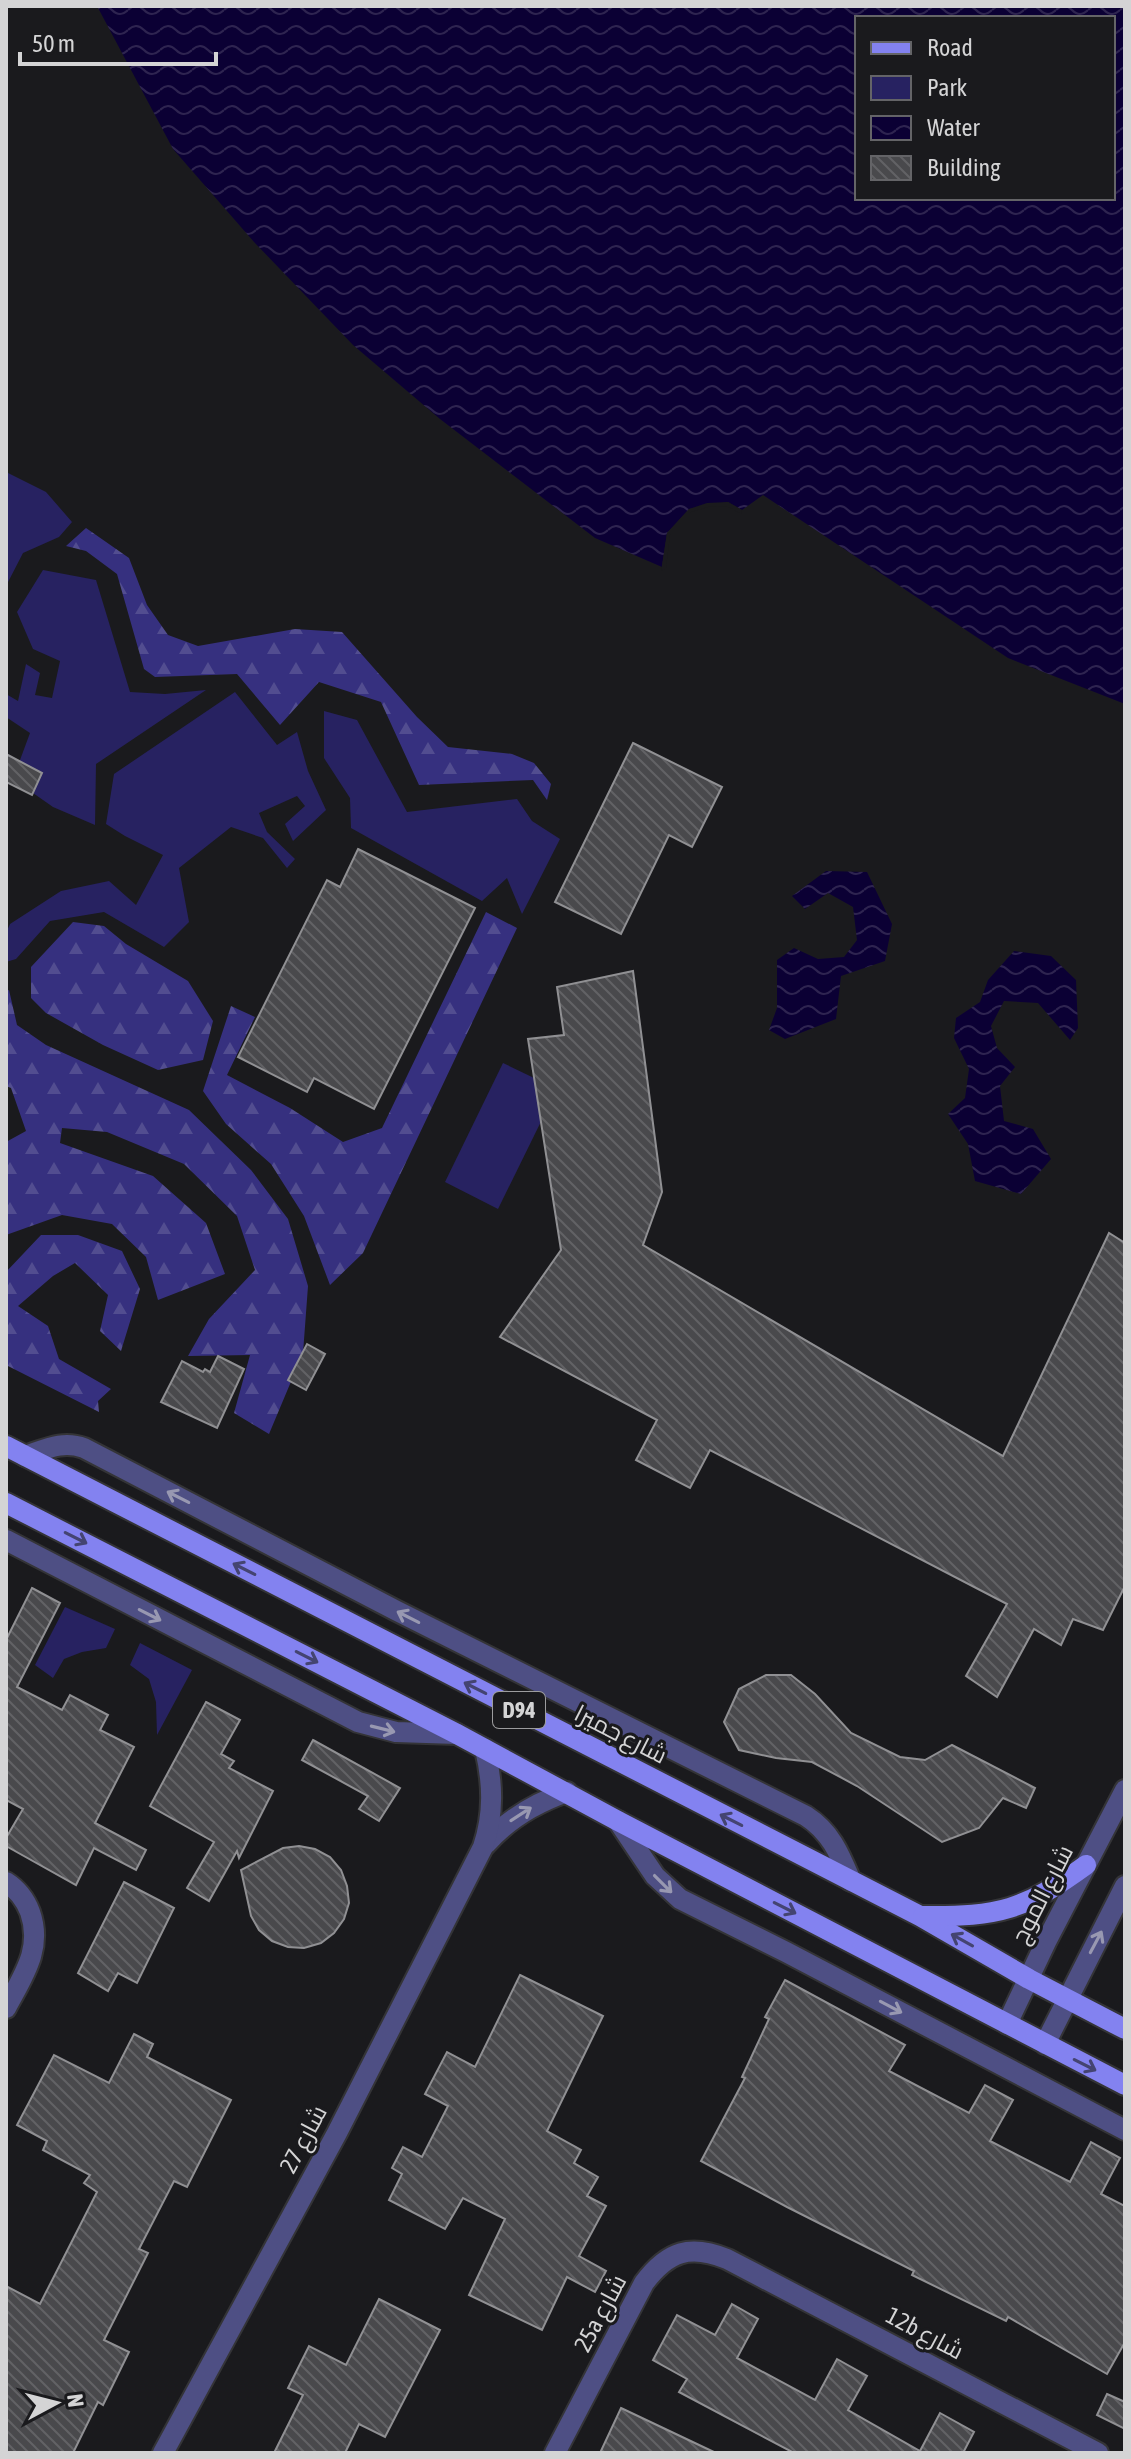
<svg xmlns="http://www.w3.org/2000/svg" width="1131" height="2459" font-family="'Asap Condensed',Cairo,sans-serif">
<defs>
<pattern id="forest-firs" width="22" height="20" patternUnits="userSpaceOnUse" patternTransform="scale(2)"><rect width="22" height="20" fill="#36307f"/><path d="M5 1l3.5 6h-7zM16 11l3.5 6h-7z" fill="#524d90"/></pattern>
<pattern id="water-waves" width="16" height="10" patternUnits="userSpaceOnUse" patternTransform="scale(2)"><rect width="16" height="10" fill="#0b0034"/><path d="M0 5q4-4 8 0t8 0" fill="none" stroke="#2e2450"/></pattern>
<pattern id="building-back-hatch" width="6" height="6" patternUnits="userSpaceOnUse" patternTransform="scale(2)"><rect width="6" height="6" fill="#49494c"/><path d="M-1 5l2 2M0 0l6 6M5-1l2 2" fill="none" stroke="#626265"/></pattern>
</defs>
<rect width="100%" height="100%" fill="#1a1a1d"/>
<g fill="#272261">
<path d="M 6,472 L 46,492 L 72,522 L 59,537 L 23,553 L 6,586 Z"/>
<path d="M 43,570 L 96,580 L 130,692 L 165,694 L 206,690 L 96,764 L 95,825 L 53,807 L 13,779 L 30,733 L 6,717 L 6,694 L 18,701 L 26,664 L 40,673 L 35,695 L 52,698 L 60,661 L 33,649 L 17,612 Z"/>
<path d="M 235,692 L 277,745 L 297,732 L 308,771 L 326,810 L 293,841 L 285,824 L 305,806 L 297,796 L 259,813 L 267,832 L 295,859 L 287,868 L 263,838 L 231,827 L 179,868 L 189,922 L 164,947 L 104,912 L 50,921 L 16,959 L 6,962 L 6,933 L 10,924 L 61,891 L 109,881 L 136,905 L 163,855 L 125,836 L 106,824 L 114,774 Z"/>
<path d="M 324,711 L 357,720 L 407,812 L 517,799 L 532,821 L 560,839 L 522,914 L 507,878 L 482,901 L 351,828 L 350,798 L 324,758 Z"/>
<path d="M 503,1063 L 557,1089 L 498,1209 L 445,1182 Z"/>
<path d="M 65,1607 L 115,1629 L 106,1648 L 82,1652 L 64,1659 L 53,1678 L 35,1665 Z"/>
<path d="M 140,1643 L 192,1670 L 157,1735 L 156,1702 L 149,1679 L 130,1665 Z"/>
</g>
<g fill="url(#forest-firs)">
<path d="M 86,528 L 129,558 L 147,605 L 168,635 L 198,646 L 295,629 L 342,632 L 417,717 L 448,747 L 512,754 L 534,763 L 551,784 L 547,800 L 533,780 L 419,785 L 381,702 L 319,682 L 280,725 L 237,674 L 155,677 L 144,669 L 117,574 L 86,551 L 66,546 Z"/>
<path d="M 486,912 L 517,928 L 363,1253 L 330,1285 L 304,1216 L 271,1164 L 226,1124 L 203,1091 L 231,1006 L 255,1017 L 227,1075 L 290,1108 L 343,1142 L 382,1128 Z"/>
<path d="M 73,922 L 104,926 L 126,944 L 188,981 L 213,1021 L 203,1060 L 158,1070 L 103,1045 L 46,1013 L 31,998 L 31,967 Z"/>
<path d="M 9,990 L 17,1025 L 46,1045 L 189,1110 L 251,1170 L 288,1219 L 308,1286 L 303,1353 L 269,1434 L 234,1413 L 250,1355 L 188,1356 L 209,1319 L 255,1270 L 237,1216 L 184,1164 L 107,1132 L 62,1128 L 60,1143 L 153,1176 L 206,1223 L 225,1274 L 158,1300 L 146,1257 L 112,1224 L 62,1215 L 6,1235 L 6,1142 L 26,1131 L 11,1088 L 6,1086 L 6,991 Z"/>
<path d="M 41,1235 L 78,1235 L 122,1251 L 140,1289 L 121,1351 L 100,1331 L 108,1295 L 75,1263 L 53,1276 L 18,1306 L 48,1326 L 59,1359 L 111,1389 L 98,1401 L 99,1412 L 6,1365 L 6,1272 Z"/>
</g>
<g fill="url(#water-waves)" fill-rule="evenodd">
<path d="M 97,6 L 1125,6 L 1125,704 L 1008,658 L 763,495 L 742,510 L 728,502 L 689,509 L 667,533 L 662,567 L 595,538 L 440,419 L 353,345 L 254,242 L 173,149 ZM 857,18 L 1113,18 L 1113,198 L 857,198 Z"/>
<path d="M 826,871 L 867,872 L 892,924 L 885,961 L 841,976 L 836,1019 L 785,1039 L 769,1030 L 777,1008 L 777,960 L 794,948 L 818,959 L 844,957 L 857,940 L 853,907 L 828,893 L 805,909 L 792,896 Z"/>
<path d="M 1014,951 L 1051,956 L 1076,980 L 1078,1028 L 1070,1040 L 1038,1003 L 1004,1001 L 991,1026 L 997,1048 L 1015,1067 L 1000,1086 L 1004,1121 L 1033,1129 L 1051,1159 L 1021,1194 L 975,1181 L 968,1144 L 948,1114 L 965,1098 L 969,1069 L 954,1038 L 956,1018 L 980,1002 L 988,980 Z"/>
</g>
<path fill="#1a1a1d" d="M 728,502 L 742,510 L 741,514 L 727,506 L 708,507 L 691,512 L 670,535 L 666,568 L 661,571 L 667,533 L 689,509 L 707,503 Z"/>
<g fill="url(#building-back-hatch)" stroke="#909093" stroke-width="2">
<path d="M 633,743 L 722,787 L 692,847 L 669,835 L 621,934 L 555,902 Z"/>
<path d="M 6,754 L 42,773 L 32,795 L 6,782 Z"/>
<path d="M 358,849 L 475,908 L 374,1109 L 314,1078 L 307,1092 L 238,1057 L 327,880 L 340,887 Z"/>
<path d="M 633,971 L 662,1192 L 643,1245 L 1003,1456 L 1109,1233 L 1125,1243 L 1125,1586 L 1103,1630 L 1073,1619 L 1061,1645 L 1034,1629 L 997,1697 L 966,1676 L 1007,1604 L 710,1450 L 690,1488 L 636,1460 L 657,1420 L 500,1337 L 561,1250 L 528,1039 L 564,1035 L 557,987 Z"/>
<path d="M 307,1344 L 325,1354 L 306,1390 L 288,1380 Z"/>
<path d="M 218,1356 L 244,1369 L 217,1428 L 161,1402 L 182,1361 L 203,1372 L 205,1369 L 210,1372 Z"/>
<path d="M 32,1588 L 60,1603 L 17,1687 L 62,1710 L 70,1695 L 108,1715 L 100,1730 L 134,1747 L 95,1823 L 146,1850 L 136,1870 L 94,1848 L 76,1885 L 6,1846 L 6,1838 L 23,1809 L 6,1800 L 6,1640 Z"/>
<path d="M 766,1675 L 791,1675 L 815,1694 L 851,1733 L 900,1757 L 925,1760 L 952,1745 L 1035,1788 L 1026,1808 L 1003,1798 L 979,1828 L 942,1842 L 857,1786 L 812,1762 L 776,1758 L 739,1750 L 724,1722 L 739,1689 Z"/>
<path d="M 206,1702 L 240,1720 L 221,1754 L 234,1761 L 229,1768 L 273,1791 L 239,1858 L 237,1851 L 209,1901 L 187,1888 L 214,1842 L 150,1806 Z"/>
<path d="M 313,1740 L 400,1788 L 379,1821 L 359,1809 L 368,1796 L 302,1760 Z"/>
<path d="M 299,1846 L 315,1849 L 330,1857 L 341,1870 L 347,1886 L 349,1903 L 344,1919 L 334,1933 L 321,1943 L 304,1948 L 288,1947 L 272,1941 L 259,1930 L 251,1916 L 241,1870 L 283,1848 Z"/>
<path d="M 124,1882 L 174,1908 L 137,1983 L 118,1973 L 108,1991 L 78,1973 Z"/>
<path d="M 520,1975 L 603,2016 L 547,2131 L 581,2150 L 574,2163 L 598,2177 L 587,2196 L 606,2206 L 579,2256 L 606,2271 L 595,2292 L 567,2277 L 542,2330 L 469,2295 L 505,2219 L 463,2198 L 445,2229 L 389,2200 L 402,2174 L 392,2168 L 403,2147 L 422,2157 L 448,2106 L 425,2094 L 447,2052 L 475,2067 Z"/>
<path d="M 785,1980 L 905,2045 L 889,2071 L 969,2113 L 985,2085 L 1013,2100 L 990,2141 L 1070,2182 L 1091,2142 L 1120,2158 L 1101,2194 L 1125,2206 L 1125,2342 L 1107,2374 L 1008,2317 L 1006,2321 L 912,2275 L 914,2271 L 787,2207 L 701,2161 L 745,2078 L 742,2077 L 769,2019 L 765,2017 Z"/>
<path d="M 134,2034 L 153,2044 L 147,2057 L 231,2100 L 187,2187 L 174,2181 L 139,2249 L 148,2253 L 104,2340 L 129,2352 L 103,2405 L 98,2402 L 73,2453 L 6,2453 L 6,2286 L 40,2304 L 97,2192 L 84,2183 L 90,2175 L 43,2150 L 47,2141 L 17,2125 L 54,2055 L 109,2083 Z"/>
<path d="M 379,2299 L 440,2330 L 385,2437 L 359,2424 L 345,2453 L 274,2453 L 303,2395 L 288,2388 L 309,2346 L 346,2365 Z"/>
<path d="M 732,2304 L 758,2319 L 737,2358 L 815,2400 L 837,2359 L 867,2376 L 848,2410 L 920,2451 L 940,2413 L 974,2432 L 963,2453 L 794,2453 L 679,2392 L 687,2379 L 653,2360 L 677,2315 L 715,2335 Z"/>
<path d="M 1107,2394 L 1125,2402 L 1125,2429 L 1097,2415 Z"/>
<path d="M 621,2408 L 716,2453 L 600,2453 Z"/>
</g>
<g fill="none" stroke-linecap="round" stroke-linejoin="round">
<defs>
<g id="minor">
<path d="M 25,1456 C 46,1449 63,1440 84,1448 L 397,1611 L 806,1816 C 831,1832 840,1855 851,1881"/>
<path d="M 6,1540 L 358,1722 L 396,1732 L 457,1734"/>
<path d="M 618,1821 L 655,1876 L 680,1899 L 786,1952 L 1125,2130"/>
<path d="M 486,1844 C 508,1819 535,1803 567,1792"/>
<path d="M 6,1882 C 17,1889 25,1899 30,1912 C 43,1949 23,1976 6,2008"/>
<path d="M 1007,2024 L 1046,1942 L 1125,1790"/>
<path d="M 1045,2044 L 1125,1886"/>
<path d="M 163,2453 L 337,2133 L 483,1847 C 494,1814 493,1783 485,1749"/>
<path d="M 555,2453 L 644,2283 C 668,2251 690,2244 727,2259 L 1098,2453"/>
</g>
<g id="major">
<path d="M 6,1446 L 920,1916 L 1029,1979 L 1125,2029"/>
<path d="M 6,1503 L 457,1734 L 618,1821 L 1125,2085"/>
<path d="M 923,1916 C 1000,1917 1024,1910 1086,1865"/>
</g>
</defs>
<use href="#minor" stroke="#343437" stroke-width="24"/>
<use href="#major" stroke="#343437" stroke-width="24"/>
<use href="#minor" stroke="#4e4f84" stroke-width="20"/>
<use href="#major" stroke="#8382f0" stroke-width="20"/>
</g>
<defs><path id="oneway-shaft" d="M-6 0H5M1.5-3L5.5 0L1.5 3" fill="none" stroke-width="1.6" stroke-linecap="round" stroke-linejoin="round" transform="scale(2)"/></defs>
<g stroke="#9898b1">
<use href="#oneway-shaft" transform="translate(178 1497) rotate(-153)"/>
<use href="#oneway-shaft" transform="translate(150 1615) rotate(27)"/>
<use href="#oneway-shaft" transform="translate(408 1617) rotate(-153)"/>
<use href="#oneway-shaft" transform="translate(383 1729) rotate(14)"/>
<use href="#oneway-shaft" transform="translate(521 1814) rotate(-33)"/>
<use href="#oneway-shaft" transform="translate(663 1884) rotate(45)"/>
<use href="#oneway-shaft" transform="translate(1096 1942) rotate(-62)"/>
<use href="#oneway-shaft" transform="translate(891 2007) rotate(28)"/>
</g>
<g stroke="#444471">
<use href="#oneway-shaft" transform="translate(76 1538) rotate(27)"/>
<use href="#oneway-shaft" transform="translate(244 1569) rotate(-153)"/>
<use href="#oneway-shaft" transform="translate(307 1657) rotate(27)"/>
<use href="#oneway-shaft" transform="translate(475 1688) rotate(-153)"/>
<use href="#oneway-shaft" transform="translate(731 1820) rotate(-153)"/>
<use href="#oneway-shaft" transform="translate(785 1908) rotate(27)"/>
<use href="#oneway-shaft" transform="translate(962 1940) rotate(-151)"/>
<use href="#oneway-shaft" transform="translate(1085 2065) rotate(27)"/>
</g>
<g text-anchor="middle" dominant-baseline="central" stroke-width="6" stroke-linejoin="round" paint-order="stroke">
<rect fill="#1a1a1d" stroke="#9c9c9e" stroke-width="2" x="493" y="1692" width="52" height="36" rx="6"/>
<g font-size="22" font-weight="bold" fill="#d4d4d5">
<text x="519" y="1710">D94</text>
</g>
<g font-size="24" fill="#d4d4d5" stroke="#1a1a1d">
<text transform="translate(621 1734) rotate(27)">شارع جميرا</text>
<text transform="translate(1042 1894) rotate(-63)">شارع الموج</text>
<text transform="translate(303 2139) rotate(-62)">شارع 27</text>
<text transform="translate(600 2313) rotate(-62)">25a شارع</text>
<text transform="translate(925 2333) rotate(28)">12b شارع</text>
</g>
</g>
<rect width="1131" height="2459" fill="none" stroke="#d4d4d5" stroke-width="16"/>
<rect x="855" y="16" width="260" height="184" fill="#1a1a1d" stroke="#646467" stroke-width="2"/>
<rect x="871" y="42" width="40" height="12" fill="#8382f0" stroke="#646467" stroke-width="2"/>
<text x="927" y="56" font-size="24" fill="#d4d4d5">Road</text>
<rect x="871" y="76" width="40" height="24" fill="#272261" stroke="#646467" stroke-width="2"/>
<text x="927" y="96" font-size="24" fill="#d4d4d5">Park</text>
<rect x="871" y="116" width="40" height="24" fill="url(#water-waves)" stroke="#646467" stroke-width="2"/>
<text x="927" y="136" font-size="24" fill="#d4d4d5">Water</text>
<rect x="871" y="156" width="40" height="24" fill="url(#building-back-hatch)" stroke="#646467" stroke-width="2"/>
<text x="927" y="176" font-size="24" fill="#d4d4d5">Building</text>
<g transform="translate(56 2403) rotate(83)" stroke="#1a1a1d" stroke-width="6" paint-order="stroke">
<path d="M0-6L14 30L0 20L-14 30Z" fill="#d4d4d5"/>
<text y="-12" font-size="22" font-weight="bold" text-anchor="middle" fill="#d4d4d5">N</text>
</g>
<path d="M20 52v12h196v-12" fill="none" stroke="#d4d4d5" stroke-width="4"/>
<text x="32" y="52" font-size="24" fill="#d4d4d5" stroke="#1a1a1d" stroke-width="6" paint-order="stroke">50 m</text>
</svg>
